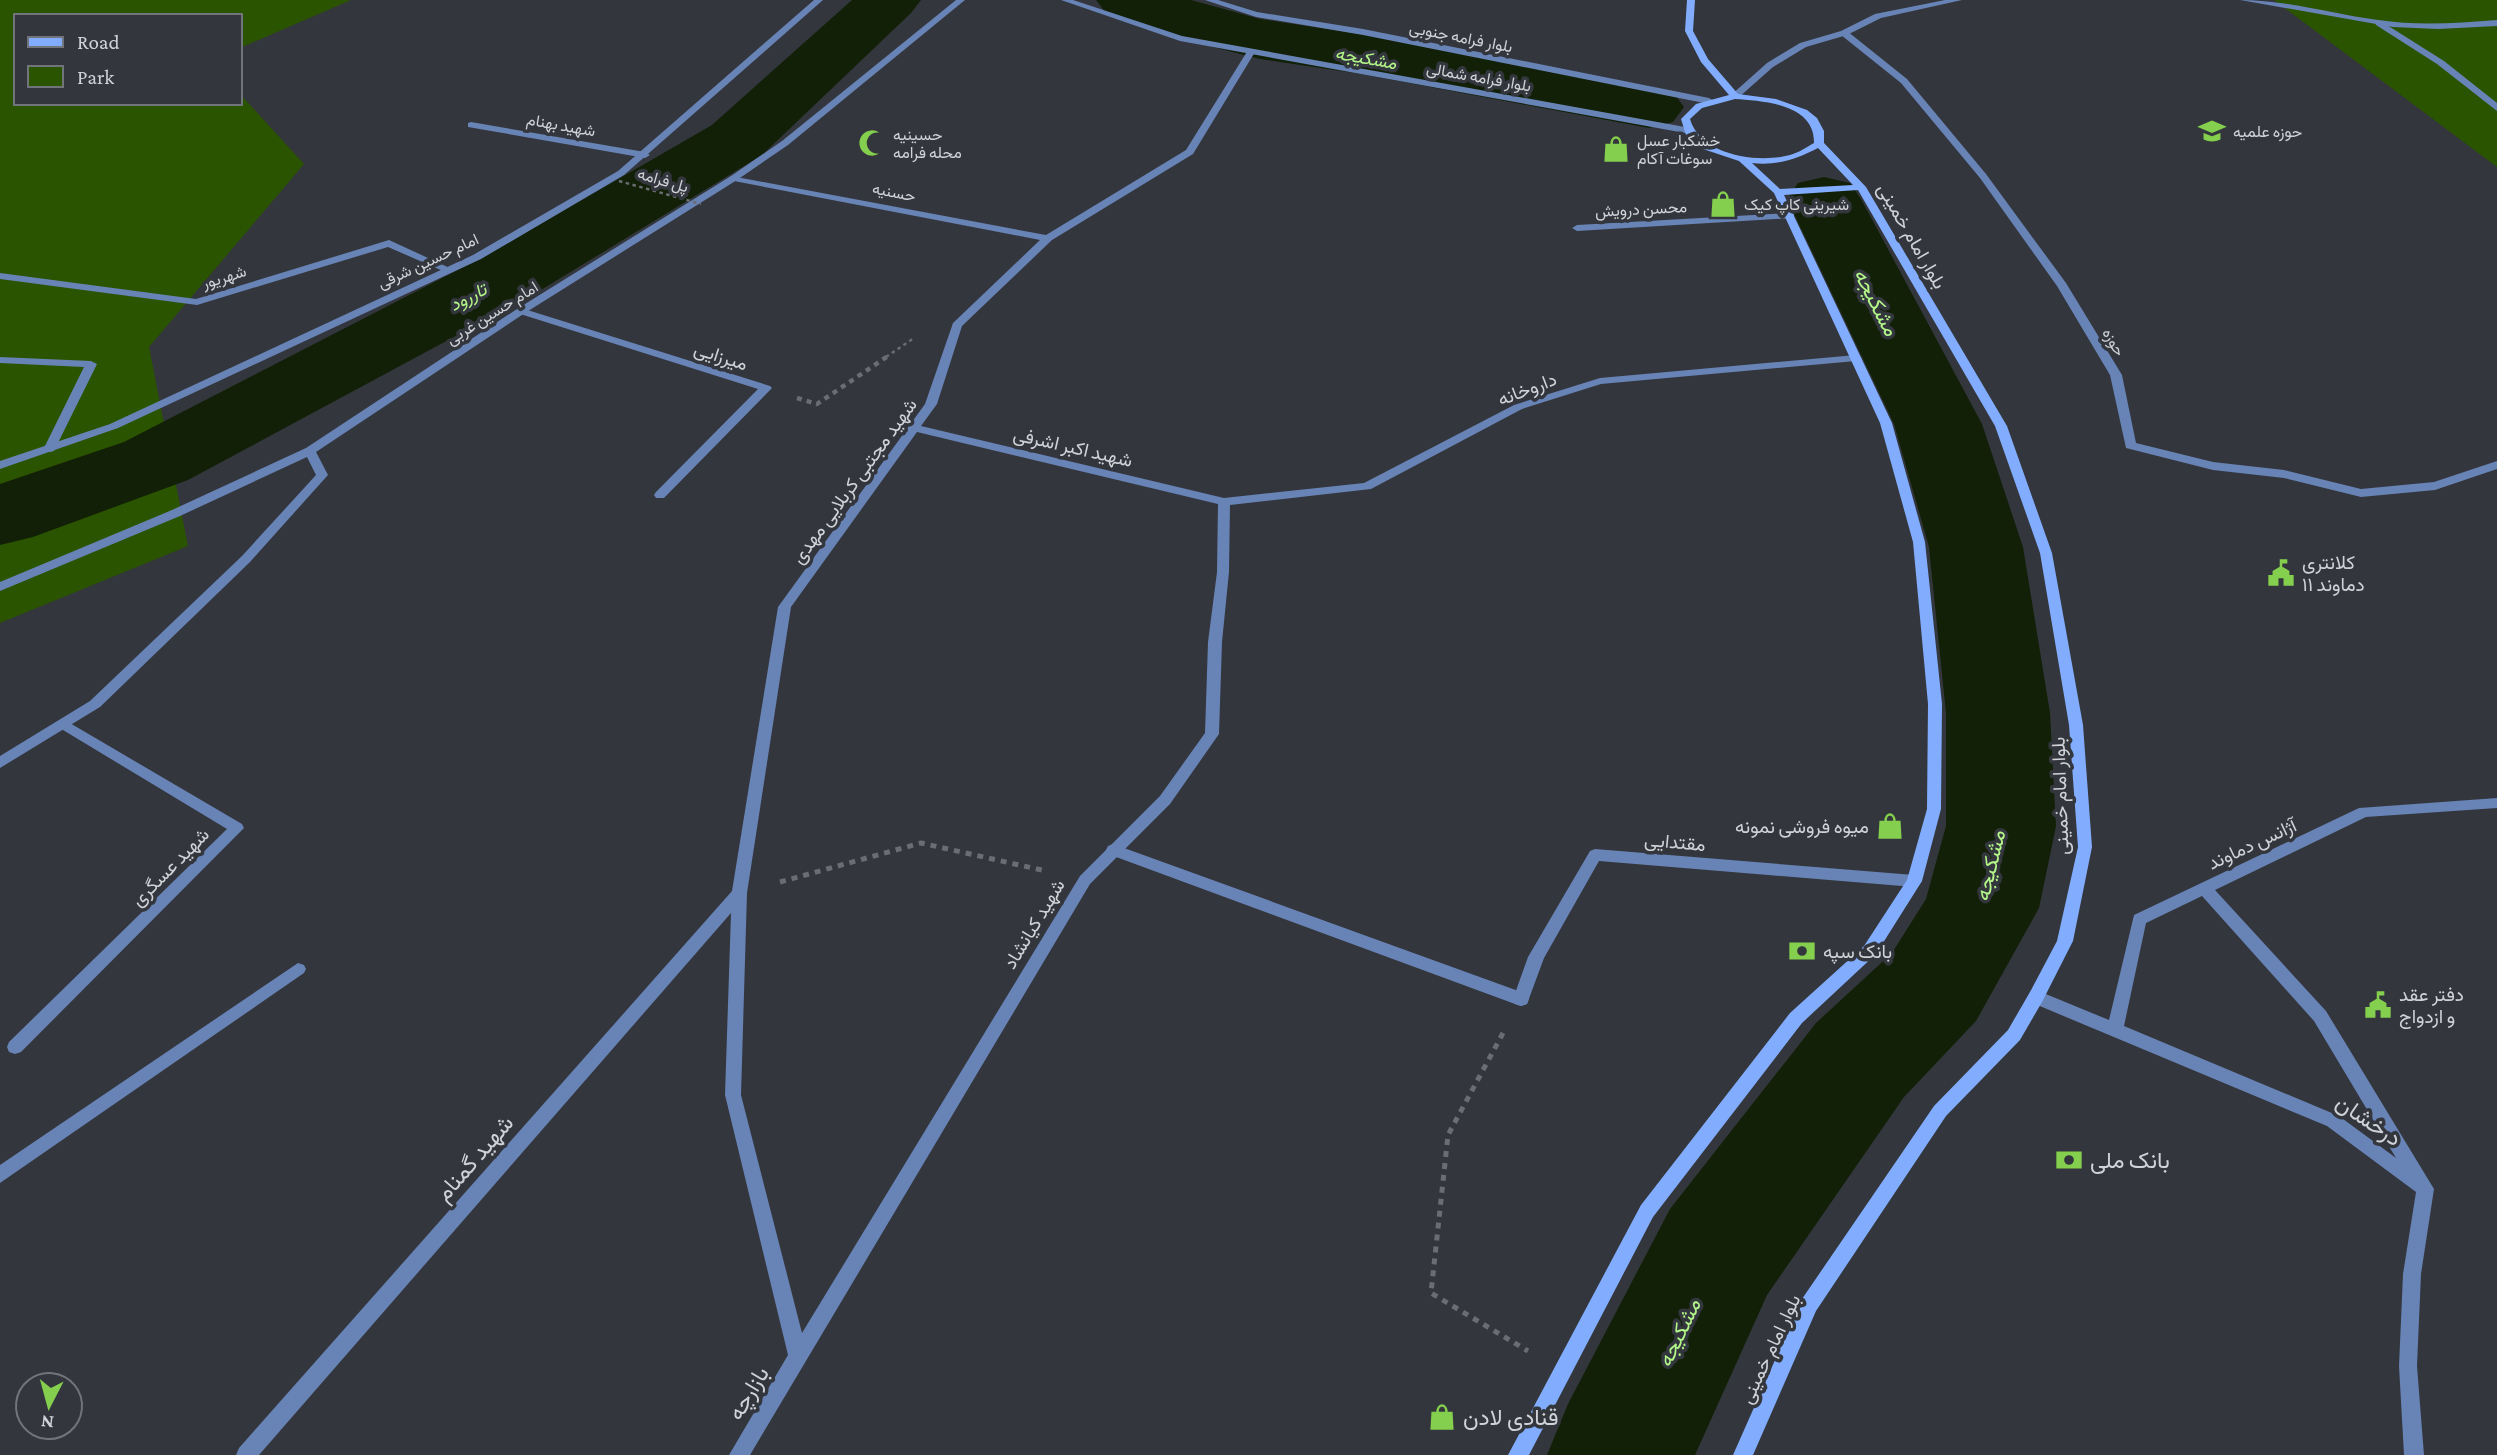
<svg xmlns="http://www.w3.org/2000/svg" width="2497" height="1455" font-family="'Crimson Pro',Vazirmatn,serif">
<rect width="100%" height="100%" fill="#33363c"/>
<g fill="#2b5400">
<path d="M 0,0 L 351,0 L 240,48 L 240,16 L 16,16 L 16,103 L 240,103 L 240,94 L 304,164 L 149,347 L 188,546 L 0,623 Z"/>
<path d="M 2274,0 L 2497,0 L 2497,167 Z"/>
</g>
<g fill="none" stroke-linecap="round" stroke-linejoin="round">
<g fill="#112006" fill-rule="evenodd">
<path d="M 852,0 L 921,0 L 911,13 L 762,155 L 541,290 L 188,480 L 33,537 L 0,545 L 0,484 L 124,442 L 485,256 L 712,125 Z"/>
<path d="M 1096,0 L 1191,0 L 1260,19 L 1361,34 L 1649,86 L 1673,92 L 1684,107 L 1673,122 L 1649,128 L 1361,74 L 1260,59 L 1174,37 L 1106,13 Z"/>
<path d="M 1824,177 L 1850,183 L 1861,199 L 1982,424 L 2023,547 L 2050,713 L 2056,826 L 2039,908 L 1976,1021 L 1904,1097 L 1767,1295 L 1695,1455 L 1547,1455 L 1568,1404 L 1670,1209 L 1816,1023 L 1892,953 L 1926,899 L 1946,826 L 1946,713 L 1929,547 L 1894,424 L 1787,199 L 1798,183 Z"/>
</g>
<path stroke="#6a6d72" stroke-width="2.5" stroke-dasharray="3.5 3.5" stroke-linecap="butt" d="M 886,357 L 914,338"/>
<path stroke="#6a6d72" stroke-width="4.5" stroke-dasharray="5 5" stroke-linecap="butt" d="M 797,398 L 817,404 L 888,356"/>
<g stroke="#6a6d72" stroke-width="5" stroke-dasharray="6 6" stroke-linecap="butt">
<path d="M 780,882 L 921,843 L 1046,871"/>
<path d="M 1503,1033 L 1448,1135 L 1431,1293 L 1528,1351"/>
</g>
<g fill="#6883b5" fill-rule="evenodd">
<path d="M 1113,844 L 1527,994 L 1529,999 L 1527,1004 L 1521,1006 L 1515,1004 L 1108,854 L 1106,850 L 1108,846 Z"/>
<path d="M 298,963 L 304,965 L 306,969 L 304,973 L 0,1183 L 0,1165 Z"/>
</g>
<g fill="#6883b5" fill-rule="evenodd">
<path d="M 2379,20 L 2444,61 L 2497,103 L 2497,111 L 2437,64 L 2376,25 L 2375,23 Z"/>
<path d="M 1841,31 L 1847,31 L 1907,79 L 1986,174 L 2066,283 L 2122,375 L 2136,443 L 2213,462 L 2284,470 L 2361,489 L 2434,482 L 2497,461 L 2497,469 L 2435,490 L 2361,497 L 2284,478 L 2213,470 L 2126,448 L 2110,375 L 2057,286 L 1980,178 L 1901,83 L 1841,35 Z"/>
<path d="M 1248,50 L 1255,52 L 1193,154 L 1052,240 L 962,326 L 937,404 L 921,426 L 1224,498 L 1364,483 L 1514,405 L 1600,378 L 1856,355 L 1862,358 L 1856,361 L 1601,384 L 1522,409 L 1371,489 L 1230,505 L 1229,572 L 1222,642 L 1219,734 L 1170,804 L 1090,884 L 750,1455 L 729,1455 L 788,1355 L 725,1095 L 731,913 L 259,1455 L 236,1455 L 239,1448 L 732,891 L 778,607 L 925,404 L 953,323 L 1040,240 L 734,181 L 729,178 L 731,176 L 1046,235 L 1186,150 ZM 917,432 L 1218,504 L 1217,572 L 1208,642 L 1205,733 L 1160,796 L 1080,876 L 802,1333 L 741,1095 L 747,893 L 791,607 Z"/>
<path d="M 471,122 L 645,152 L 650,155 L 645,158 L 468,127 L 468,123 Z"/>
<path d="M 1790,213 L 1794,214 L 1794,218 L 1577,231 L 1572,228 L 1577,225 Z"/>
<path d="M 389,240 L 452,269 L 451,271 L 443,271 L 388,247 L 197,305 L 0,279 L 0,273 L 196,299 Z"/>
<path d="M 521,308 L 770,386 L 772,388 L 664,498 L 656,498 L 654,495 L 656,492 L 758,389 L 517,313 L 517,309 Z"/>
<path d="M 0,357 L 91,361 L 97,364 L 54,451 L 50,452 L 44,448 L 84,367 L 0,363 Z"/>
<path d="M 63,719 L 242,824 L 244,828 L 21,1052 L 15,1054 L 9,1052 L 7,1047 L 9,1042 L 227,829 L 58,727 L 56,724 Z"/>
<path d="M 2497,798 L 2497,808 L 2366,817 L 2215,890 L 2326,1011 L 2434,1189 L 2421,1274 L 2417,1366 L 2424,1455 L 2404,1455 L 2399,1366 L 2403,1274 L 2416,1192 L 2327,1126 L 2030,1002 L 2028,997 L 2030,992 L 2036,990 L 2109,1020 L 2134,915 L 2359,808 ZM 2202,896 L 2314,1021 L 2396,1158 L 2339,1116 L 2124,1026 L 2146,923 Z"/>
<path d="M 1595,849 L 1914,875 L 1919,877 L 1922,881 L 1919,885 L 1914,887 L 1599,861 L 1544,958 L 1527,1004 L 1521,1006 L 1515,1004 L 1513,999 L 1528,957 L 1590,851 Z"/>
</g>
<g fill="#6883b5" fill-rule="evenodd">
<path d="M 814,0 L 823,0 L 624,175 L 481,259 L 118,428 L 0,469 L 0,461 L 110,424 L 473,255 L 618,171 Z"/>
<path d="M 956,0 L 965,0 L 788,145 L 737,180 L 525,313 L 316,452 L 328,475 L 250,562 L 100,707 L 0,768 L 0,756 L 90,701 L 242,556 L 316,475 L 307,457 L 180,516 L 0,591 L 0,582 L 172,510 L 306,448 L 517,309 L 731,176 L 782,141 Z"/>
<path d="M 1061,0 L 1073,0 L 1182,36 L 1685,127 L 1690,130 L 1685,133 L 1180,41 Z"/>
<path d="M 1205,0 L 1218,0 L 1257,12 L 1363,29 L 1709,98 L 1714,101 L 1709,104 L 1363,35 L 1256,17 Z"/>
<path d="M 1945,0 L 1962,0 L 1881,18 L 1847,35 L 1806,47 L 1773,67 L 1738,98 L 1730,96 L 1767,63 L 1800,43 L 1841,31 L 1875,14 Z"/>
<path d="M 2240,0 C 2287,0 2332,14 2378,20 C 2418,26 2458,23 2497,20 L 2497,26 L 2438,29 L 2393,27 Z"/>
</g>
<path fill="#82adfe" fill-rule="evenodd" d="M 1687,0 L 1695,0 L 1693,31 L 1708,59 L 1738,94 L 1776,99 L 1807,110 L 1817,118 L 1824,131 L 1824,143 L 1866,187 L 2007,426 L 2052,553 L 2083,725 L 2092,847 L 2073,941 L 2042,1002 L 2020,1040 L 1946,1116 L 1816,1311 L 1753,1455 L 1733,1455 L 1802,1299 L 1934,1106 L 2008,1030 L 2030,992 L 2057,941 L 2078,847 L 2069,725 L 2040,553 L 1995,426 L 1858,190 L 1784,195 L 1892,423 L 1925,542 L 1942,704 L 1941,809 L 1922,881 L 1876,954 L 1802,1023 L 1653,1217 L 1529,1455 L 1508,1455 L 1641,1205 L 1790,1013 L 1864,946 L 1907,880 L 1927,809 L 1928,704 L 1913,542 L 1880,423 L 1774,193 L 1739,161 L 1703,149 L 1686,135 L 1681,119 L 1696,104 L 1729,95 L 1701,62 L 1685,31 ZM 1735,99 C 1764,101 1815,104 1814,143 C 1807,147 1798,153 1790,155 C 1758,164 1700,155 1690,119 L 1702,108 ZM 1818,148 L 1853,185 L 1780,189 L 1752,163 C 1776,166 1797,159 1818,148 Z"/>
<path stroke="#6a6d72" stroke-width="2.5" stroke-dasharray="3.5 3.5" stroke-linecap="butt" d="M 619,181 L 701,204"/>
</g>
<defs>
<symbol id="school-bare" viewBox="-9 -9 18 18"><path d="M0-5L7-2L0 1L-7-2ZM-4 1L0 2.5L4 1V4Q0 6-4 4Z" fill="#84cf4d" stroke="#33363c" stroke-width="2.5" paint-order="stroke"/></symbol>
<symbol id="mosque-bare" viewBox="-9 -9 18 18"><path d="M3.5-4.9A6 6 0 1 0 3.5 4.9A5 5 0 1 1 3.5-4.9Z" fill="#84cf4d" stroke="#33363c" stroke-width="2.5" paint-order="stroke"/></symbol>
<symbol id="shop-bare" viewBox="-9 -9 18 18"><path d="M-5-2.5h2.3a2.7 3.5 0 0 1 5.4 0H5L5.5 6h-11ZM-1.5-2.5h3a1.5 2.3 0 0 0-3 0Z" fill="#84cf4d" stroke="#33363c" stroke-width="2.5" paint-order="stroke"/></symbol>
<symbol id="civic-bare" viewBox="-9 -9 18 18"><path d="M-.6-6.5H3V-4.5H.6V-3L4-1V1h2V6H-6V1h2V-1L-.6-3ZM-1.2 2.5V6h2.4V2.5Z" fill="#84cf4d" stroke="#33363c" stroke-width="2.5" paint-order="stroke"/></symbol>
<symbol id="bank-bare" viewBox="-9 -9 18 18"><path d="M-6-4H6V4H-6ZM0-2.3a2.3 2.3 0 1 0 0 4.6a2.3 2.3 0 1 0 0-4.6Z" fill="#84cf4d" stroke="#33363c" stroke-width="2.5" paint-order="stroke"/></symbol>
</defs>
<g fill-rule="evenodd">
<use href="#school-bare" x="2193" y="112" width="38" height="38"/>
<use href="#mosque-bare" x="853" y="124" width="38" height="38"/>
<use href="#shop-bare" x="1597" y="130" width="38" height="38"/>
<use href="#shop-bare" x="1704" y="185" width="38" height="38"/>
<use href="#civic-bare" x="2262" y="554" width="38" height="38"/>
<use href="#shop-bare" x="1871" y="807" width="38" height="38"/>
<use href="#bank-bare" x="1783" y="932" width="38" height="38"/>
<use href="#civic-bare" x="2359" y="986" width="38" height="38"/>
<use href="#bank-bare" x="2050" y="1141" width="38" height="38"/>
<use href="#shop-bare" x="1423" y="1398" width="38" height="38"/>
</g>
<g text-anchor="middle" dominant-baseline="central" stroke-width="7" stroke-linejoin="round" paint-order="stroke">
<g font-size="16" fill="#cfd2d6" stroke="#33363c">
<text transform="translate(1461 37) rotate(11)">بلوار فرامه جنوبی</text>
<text transform="translate(1479 77) rotate(10)">بلوار فرامه شمالی</text>
<text transform="translate(561 125) rotate(10)">شهید بهنام</text>
<text transform="translate(663 180) rotate(16)">پل فرامه</text>
<text transform="translate(894 192) rotate(11)">حسنیه</text>
<text transform="translate(1641 209) rotate(-3)">محسن درویش</text>
<text transform="translate(428 261) rotate(-25)">امام حسین شرقی</text>
<text transform="translate(224 277) rotate(-17)">شهریور</text>
<text transform="translate(492 313) rotate(-32)">امام حسین غربی</text>
<text transform="translate(2114 342) rotate(59)">حوزه</text>
</g>
<g font-size="16" fill="#cfd2d6" stroke="#33363c" text-anchor="start">
<text x="2233" y="131">حوزه علمیه</text>
<text x="893" y="134">حسینیه<tspan x="893" dy="18">محله فرامه</tspan></text>
<text x="1637" y="140">خشکبار عسل<tspan x="1637" dy="18">سوغات آکام</tspan></text>
<text x="1744" y="204">شیرینی کاپ کیک</text>
</g>
<g font-size="18" font-style="italic" fill="#b4f789" stroke="#33363c">
<text transform="translate(1366 58) rotate(10)">مشکیجه</text>
<text transform="translate(468 297) rotate(-28)">تاررود</text>
</g>
<g font-size="19" fill="#cfd2d6" stroke="#33363c">
<text transform="translate(1912 236) rotate(60)">بلوار امام خمینی</text>
<text transform="translate(721 356) rotate(18)">میرزایی</text>
<text transform="translate(1527 389) rotate(-21)">داروخانه</text>
<text transform="translate(1073 447) rotate(13)">شهید اکبر اشرفی</text>
<text transform="translate(854 481) rotate(-54)">شهید مجتبی کربلایی مهدی</text>
<text transform="translate(2060 796) rotate(-92)">بلوار امام خمینی</text>
<text transform="translate(1675 842) rotate(5)">مقتدایی</text>
<text transform="translate(2252 844) rotate(-25)">آژانس دماوند</text>
<text transform="translate(170 867) rotate(-45)">شهید عسگری</text>
<text transform="translate(1034 924) rotate(-59)">شهید کیانشاد</text>
<text transform="translate(1770 1349) rotate(-65)">بلوار امام خمینی</text>
</g>
<g font-size="19" fill="#cfd2d6" stroke="#33363c" text-anchor="start">
<text x="2302" y="562">کلانتری<tspan x="2302" dy="22">۱۱ دماوند</tspan></text>
<text x="1869" y="826" text-anchor="end">میوه فروشی نمونه</text>
<text x="1823" y="951">بانک سپه</text>
<text x="2399" y="994">دفتر عقد<tspan x="2399" dy="22">و ازدواج</tspan></text>
</g>
<g font-size="21" font-style="italic" fill="#b4f789" stroke="#33363c">
<text transform="translate(1876 302) rotate(63)">مشکیجه</text>
<text transform="translate(1990 866) rotate(-76)">مشکیجه</text>
<text transform="translate(1679 1333) rotate(-64)">مشکیجه</text>
</g>
<g font-size="23" fill="#cfd2d6" stroke="#33363c">
<text transform="translate(2369 1120) rotate(34)">درخشان</text>
<text transform="translate(474 1158) rotate(-49)">شهید گمنام</text>
<text transform="translate(748 1393) rotate(-59)">بازارچه</text>
</g>
<g font-size="23" fill="#cfd2d6" stroke="#33363c" text-anchor="start">
<text x="2090" y="1160">بانک ملی</text>
<text x="1463" y="1417">قنادی لادن</text>
</g>
</g>
<rect x="14" y="14" width="228" height="91" fill="#33363c" stroke="#71747a" stroke-width="2"/>
<rect x="28" y="37" width="35" height="10" fill="#82adfe" stroke="#71747a" stroke-width="2"/>
<text x="77" y="49" font-size="21" fill="#cfd2d6">Road</text>
<rect x="28" y="66" width="35" height="21" fill="#2b5400" stroke="#71747a" stroke-width="2"/>
<text x="77" y="84" font-size="21" fill="#cfd2d6">Park</text>
<g transform="translate(49 1406) rotate(186)"><circle r="33" fill="#33363c" stroke="#71747a" stroke-width="2"/>
<path d="M0-5L12 26L0 18L-12 26Z" fill="#84cf4d"/>
<text y="-10" font-size="19" font-weight="bold" text-anchor="middle" fill="#cfd2d6">N</text>
</g>
</svg>
